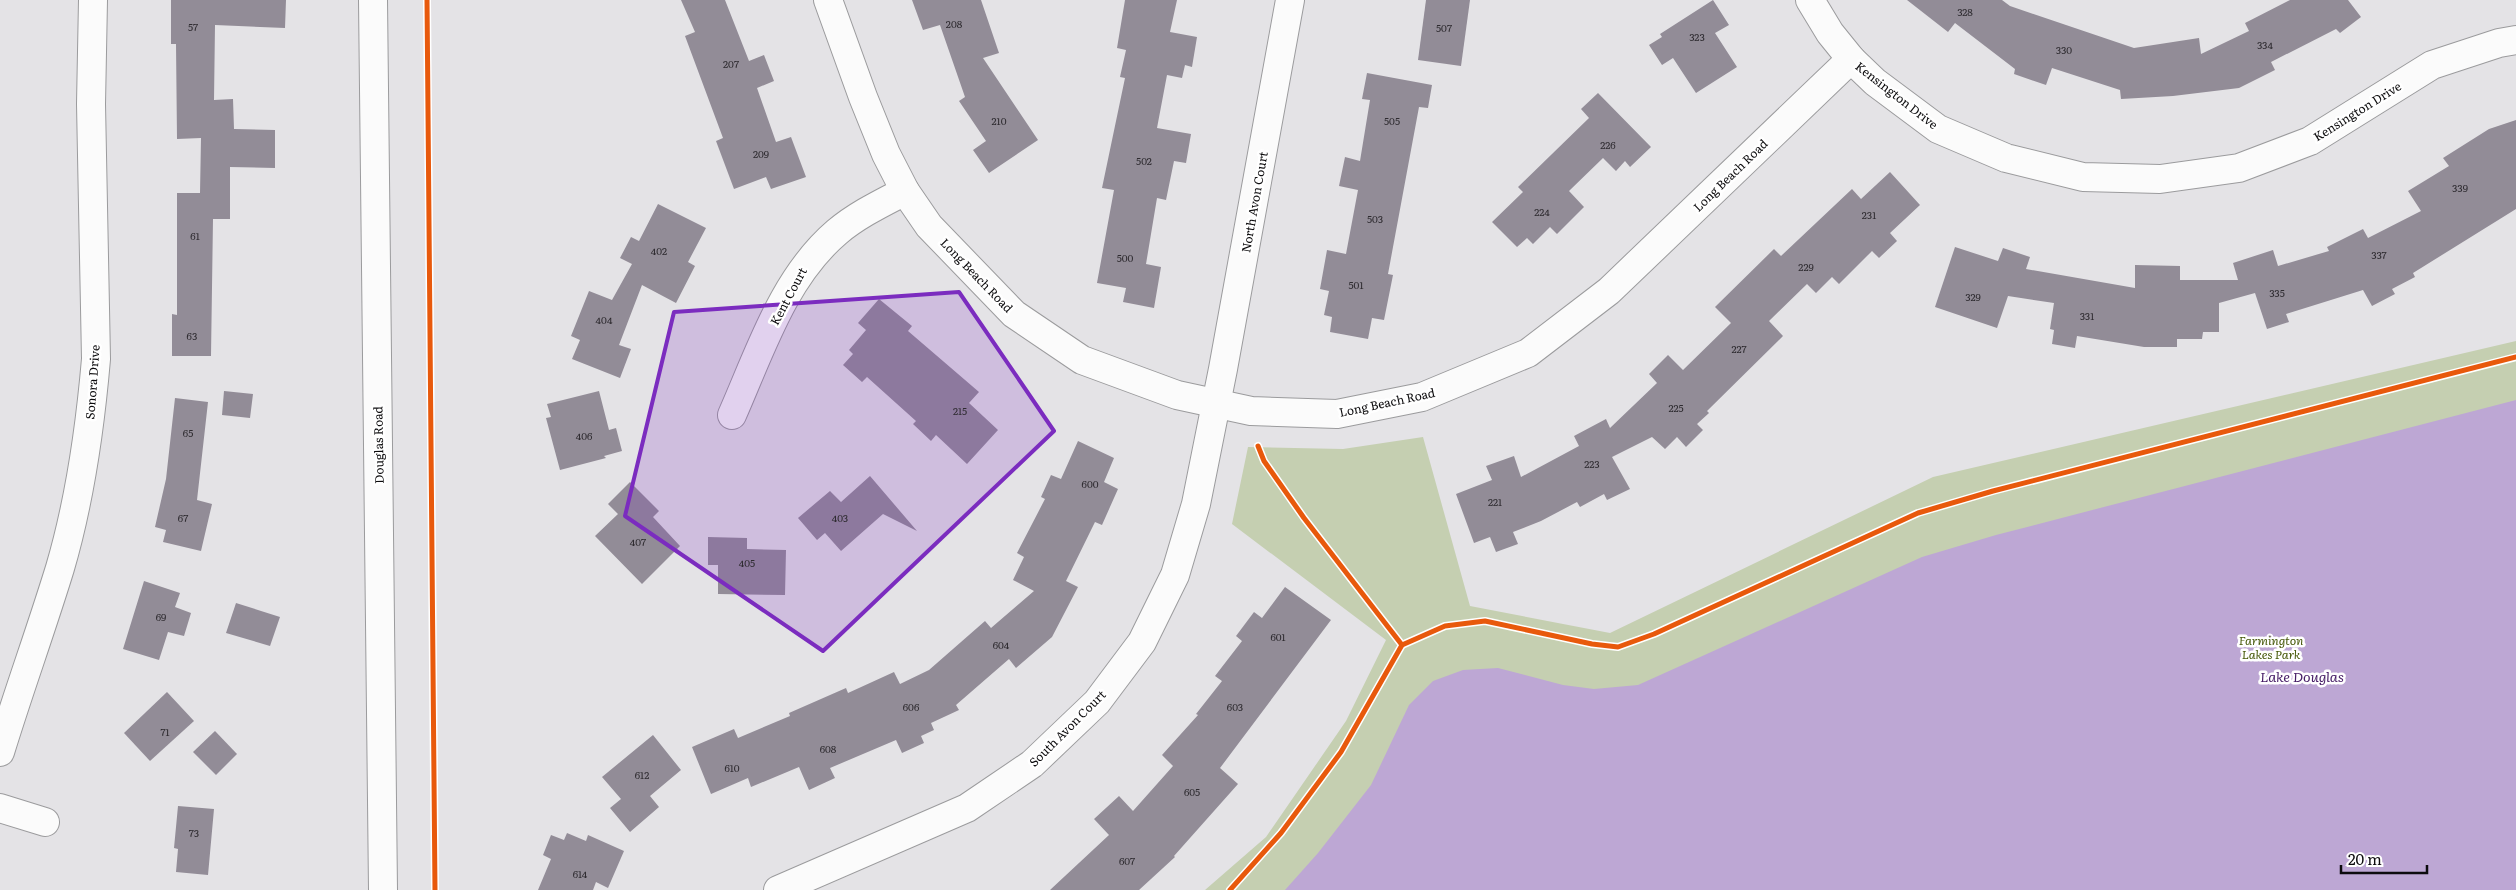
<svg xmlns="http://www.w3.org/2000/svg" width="2516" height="890" font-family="Literata,serif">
<rect width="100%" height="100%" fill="#e4e3e6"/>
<path fill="#c5cfb1" d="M 2516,341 L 2516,890 L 1205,890 L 1266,837 L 1346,721 L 1386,640 L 1232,524 L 1248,447 L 1343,449 L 1423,437 L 1470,606 L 1610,633 L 1933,477 Z"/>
<path fill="#bda7d4" d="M 2516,400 L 2516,890 L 1285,890 L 1318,853 L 1371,785 L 1409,705 L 1433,681 L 1463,670 L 1498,668 L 1563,685 L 1594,689 L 1638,685 L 1922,557 L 1996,535 Z"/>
<g fill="#928c97">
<path d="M 171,0 L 286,0 L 285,28 L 215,25 L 214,100 L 233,99 L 234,129 L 275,130 L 275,168 L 230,167 L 230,219 L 213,219 L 211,356 L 172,356 L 172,314 L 177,315 L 177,193 L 200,193 L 201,138 L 177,139 L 176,44 L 171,44 Z"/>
<path d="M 681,0 L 725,0 L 749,61 L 764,55 L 774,81 L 757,88 L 776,142 L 791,137 L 806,177 L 771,189 L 766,177 L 734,189 L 716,141 L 723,138 L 685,36 L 695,32 Z"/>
<path d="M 912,0 L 981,0 L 999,53 L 983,58 L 1038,140 L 989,173 L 973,150 L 986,141 L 959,101 L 965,97 L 940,25 L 923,30 Z"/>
<path d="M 1125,0 L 1177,0 L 1170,32 L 1197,37 L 1192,67 L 1185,65 L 1182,78 L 1167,75 L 1157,128 L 1191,134 L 1186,163 L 1174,161 L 1166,200 L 1157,198 L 1146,264 L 1161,267 L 1154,308 L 1123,302 L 1126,288 L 1097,283 L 1114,190 L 1102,188 L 1125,78 L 1120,77 L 1126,50 L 1117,48 Z"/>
<path d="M 1426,0 L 1470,0 L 1461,66 L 1418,60 Z"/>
<path d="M 1713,0 L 1729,25 L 1715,33 L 1737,67 L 1696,93 L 1673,58 L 1662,65 L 1649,45 L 1662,37 L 1660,34 Z"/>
<path d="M 1907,0 L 2002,0 L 2010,6 L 2134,48 L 2199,38 L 2201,54 L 2249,31 L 2245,23 L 2290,0 L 2348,0 L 2361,17 L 2340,33 L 2336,29 L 2271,62 L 2275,70 L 2239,88 L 2173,96 L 2121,99 L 2120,90 L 2052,68 L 2046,85 L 2014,74 L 2015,69 L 1955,23 L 1948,32 Z"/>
<path d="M 1367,73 L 1432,85 L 1428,108 L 1419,107 L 1388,274 L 1393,275 L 1384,320 L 1372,318 L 1368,339 L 1330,332 L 1332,317 L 1324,315 L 1329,291 L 1320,289 L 1327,250 L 1346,254 L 1358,190 L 1339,186 L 1345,157 L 1360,161 L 1370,100 L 1362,99 Z"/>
<path d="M 1598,93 L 1651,147 L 1630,167 L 1625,161 L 1616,171 L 1603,158 L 1569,191 L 1584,207 L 1557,234 L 1550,227 L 1533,244 L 1527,238 L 1517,247 L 1492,222 L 1523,192 L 1518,187 L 1589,118 L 1581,109 Z"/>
<path d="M 2516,120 L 2516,209 L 2413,273 L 2415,277 L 2392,289 L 2395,294 L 2372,306 L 2363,290 L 2286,314 L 2289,322 L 2267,329 L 2255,293 L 2219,303 L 2219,332 L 2203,332 L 2202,339 L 2177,339 L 2177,347 L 2144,347 L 2077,336 L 2075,348 L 2052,344 L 2054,330 L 2050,329 L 2054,303 L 2008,296 L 1997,328 L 1935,307 L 1955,247 L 1998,261 L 2003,248 L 2030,257 L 2026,269 L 2135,288 L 2135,265 L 2180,266 L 2180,280 L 2238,280 L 2233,263 L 2273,250 L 2278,266 L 2329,251 L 2327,247 L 2363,229 L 2368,238 L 2421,211 L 2408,191 L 2449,166 L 2443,158 L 2489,129 Z"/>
<path d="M 1890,172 L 1920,205 L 1890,233 L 1897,241 L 1879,258 L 1872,251 L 1839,284 L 1832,277 L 1816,293 L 1807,284 L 1769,321 L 1783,336 L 1707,411 L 1709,413 L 1697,424 L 1703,430 L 1686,447 L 1677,437 L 1665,449 L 1652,437 L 1612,457 L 1630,489 L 1607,500 L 1604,494 L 1580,507 L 1577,502 L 1541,521 L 1513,532 L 1518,544 L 1496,552 L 1490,537 L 1474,543 L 1456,494 L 1492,480 L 1486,466 L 1514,456 L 1521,477 L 1579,446 L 1574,436 L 1606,419 L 1610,428 L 1657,383 L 1649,374 L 1668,355 L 1683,370 L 1731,323 L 1715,307 L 1774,249 L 1781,256 L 1852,189 L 1861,199 Z"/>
<path d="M 658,204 L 706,228 L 688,262 L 695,266 L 676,303 L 642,285 L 619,345 L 631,349 L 620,378 L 572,359 L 580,340 L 571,336 L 589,291 L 612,300 L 632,264 L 620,258 L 631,237 L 639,241 Z"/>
<path d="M 879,299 L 912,326 L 908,331 L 979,392 L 969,403 L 998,430 L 967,464 L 936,435 L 931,441 L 913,424 L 916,421 L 867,377 L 862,382 L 843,365 L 853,354 L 849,350 L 866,330 L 858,323 Z"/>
<path d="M 224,391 L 253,394 L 250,418 L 222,415 Z"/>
<path d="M 599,391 L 609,430 L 616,428 L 622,451 L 604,456 L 606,458 L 560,470 L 546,418 L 551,417 L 547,404 Z"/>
<path d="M 175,398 L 208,402 L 197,500 L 212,504 L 201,551 L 163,542 L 166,530 L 155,527 L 166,479 Z"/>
<path d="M 1078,441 L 1114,458 L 1104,482 L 1118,489 L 1102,525 L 1095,522 L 1066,581 L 1078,587 L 1052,637 L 1016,668 L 1009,659 L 956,705 L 959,710 L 931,723 L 934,730 L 921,736 L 924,743 L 902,753 L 896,740 L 830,768 L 835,778 L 809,790 L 799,767 L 751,787 L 748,778 L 711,794 L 692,747 L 734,729 L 738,738 L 790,716 L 789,713 L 846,688 L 848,693 L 894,672 L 900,684 L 929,670 L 985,621 L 991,628 L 1034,591 L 1013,580 L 1024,557 L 1017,553 L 1045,499 L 1041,497 L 1051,475 L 1061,479 Z"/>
<path d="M 870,476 L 917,531 L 883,514 L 841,551 L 825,533 L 817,540 L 798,518 L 830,491 L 841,502 Z"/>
<path d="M 630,482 L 659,511 L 653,517 L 680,546 L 642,584 L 595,536 L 618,514 L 608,504 Z"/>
<path d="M 708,537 L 747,538 L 747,549 L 786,550 L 785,595 L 718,594 L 718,565 L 708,565 Z"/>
<path d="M 144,581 L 180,593 L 175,607 L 191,613 L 184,636 L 168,632 L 159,660 L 123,649 Z"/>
<path d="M 1285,587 L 1331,620 L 1220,768 L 1238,784 L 1174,856 L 1175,857 L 1139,890 L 1050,890 L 1109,835 L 1094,819 L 1119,796 L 1133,811 L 1173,766 L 1162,755 L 1198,715 L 1196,714 L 1222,681 L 1215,676 L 1242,641 L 1236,636 L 1254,612 L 1262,618 Z"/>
<path d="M 236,603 L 280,617 L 270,646 L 226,633 Z"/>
<path d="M 167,692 L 194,721 L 150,761 L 124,733 Z"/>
<path d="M 215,731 L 237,754 L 216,775 L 193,752 Z"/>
<path d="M 653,735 L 681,770 L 650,796 L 659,807 L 630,832 L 610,808 L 621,799 L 602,777 Z"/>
<path d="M 178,806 L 214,809 L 208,875 L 176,872 L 178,849 L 174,848 Z"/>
<path d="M 567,833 L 586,841 L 588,835 L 624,851 L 608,888 L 596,882 L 593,890 L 538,890 L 551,859 L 543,855 L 551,835 L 564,840 Z"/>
</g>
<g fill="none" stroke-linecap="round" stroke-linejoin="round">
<defs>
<g id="street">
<path d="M 828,0 L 863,97 L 886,154 L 905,191 L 929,226 L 1014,314 L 1082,360 L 1177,395 L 1251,411 L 1337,414 L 1422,397 L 1528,353 L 1609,291 L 1851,59"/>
<path d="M 1810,0 L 1830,33 L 1851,59 L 1875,82 L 1938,129 L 2006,158 L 2083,177 L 2160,179 L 2239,168 L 2310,141 L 2432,65 L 2499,43 L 2516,40"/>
<path d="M 732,415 C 760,352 783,278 837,232 C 857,215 882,203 905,191"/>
<path d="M 0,752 C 19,690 41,630 60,568 C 80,500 90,429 96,359 L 91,104 L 93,0"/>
<path d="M 0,808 L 45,822"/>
<path d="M 778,890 L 967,808 L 1032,764 L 1097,702 L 1142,642 L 1175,575 L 1196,504 L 1223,369 L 1290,0"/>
</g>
<path id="secondary" d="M 373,0 L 383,890"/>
</defs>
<use href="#street" stroke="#9b9b9d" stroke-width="30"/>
<use href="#secondary" stroke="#9b9b9d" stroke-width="30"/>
<use href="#street" stroke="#fbfbfb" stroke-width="28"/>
<use href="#secondary" stroke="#fbfbfb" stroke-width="28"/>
<defs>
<g id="cycleway">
<path d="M 427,0 L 435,890"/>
<path d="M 1258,446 L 1264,461 L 1304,518 L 1402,645"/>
<path d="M 1230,890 L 1281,833 L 1341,752 L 1402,645 L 1445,626 L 1485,621 L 1592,644 L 1618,647 L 1654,634 L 1918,513 L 1993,491 L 2516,357"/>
</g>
</defs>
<use href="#cycleway" stroke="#fff" stroke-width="8"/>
<use href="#cycleway" stroke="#e8590c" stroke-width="5"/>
</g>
<path fill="#7b2cbf" fill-opacity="0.2" stroke="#7b2cbf" stroke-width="4" stroke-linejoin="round" d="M 959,292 L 1054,431 L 823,651 L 625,516 L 674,312 Z"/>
<g text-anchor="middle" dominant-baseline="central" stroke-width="5" stroke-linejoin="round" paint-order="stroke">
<g font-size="10" fill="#2e2b30">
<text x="1965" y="11">328</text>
<text x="954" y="23">208</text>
<text x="193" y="26">57</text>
<text x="1444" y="27">507</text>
<text x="1697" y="36">323</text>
<text x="2265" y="44">334</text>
<text x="2064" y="49">330</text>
<text x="731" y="63">207</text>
<text x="999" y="120">210</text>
<text x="1392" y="120">505</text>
<text x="1608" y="144">226</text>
<text x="761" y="153">209</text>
<text x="1144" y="160">502</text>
<text x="2460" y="187">339</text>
<text x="1542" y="211">224</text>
<text x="1869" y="214">231</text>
<text x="1375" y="218">503</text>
<text x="195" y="235">61</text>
<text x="659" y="250">402</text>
<text x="2379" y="254">337</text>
<text x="1125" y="257">500</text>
<text x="1806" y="266">229</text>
<text x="1356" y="284">501</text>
<text x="2277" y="292">335</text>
<text x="1973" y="296">329</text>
<text x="2087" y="315">331</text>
<text x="604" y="319">404</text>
<text x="192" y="335">63</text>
<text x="1739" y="348">227</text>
<text x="1676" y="407">225</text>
<text x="960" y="410">215</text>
<text x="188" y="432">65</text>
<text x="584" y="435">406</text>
<text x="1592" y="463">223</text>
<text x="1090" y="483">600</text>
<text x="1495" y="501">221</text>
<text x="183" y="517">67</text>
<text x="840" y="517">403</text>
<text x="638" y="541">407</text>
<text x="747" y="562">405</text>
<text x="161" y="616">69</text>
<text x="1278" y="636">601</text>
<text x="1001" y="644">604</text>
<text x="911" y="706">606</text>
<text x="1235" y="706">603</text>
<text x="165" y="731">71</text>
<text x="828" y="748">608</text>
<text x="732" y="767">610</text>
<text x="642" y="774">612</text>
<text x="1192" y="791">605</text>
<text x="194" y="832">73</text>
<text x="1127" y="860">607</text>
<text x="580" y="873">614</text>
</g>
<g font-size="12" fill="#0c0b0d" stroke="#fff">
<text transform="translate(1897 95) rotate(38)">Kensington Drive</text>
<text transform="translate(2357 111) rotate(-32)">Kensington Drive</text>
<text transform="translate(1730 175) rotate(-44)">Long Beach Road</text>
<text transform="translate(1254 202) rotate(-80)">North Avon Court</text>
<text transform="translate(977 275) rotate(46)">Long Beach Road</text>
<text transform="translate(788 296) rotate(-62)">Kent Court</text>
<text transform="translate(92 382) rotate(-86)">Sonora Drive</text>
<text transform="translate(1387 402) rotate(-12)">Long Beach Road</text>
<text transform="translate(378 445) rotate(-91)">Douglas Road</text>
<text transform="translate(1067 728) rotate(-45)">South Avon Court</text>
</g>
<g font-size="12" font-style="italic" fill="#465809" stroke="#fff">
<text x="2271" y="640">Farmington<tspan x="2271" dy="14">Lakes Park</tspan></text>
</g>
<g font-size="14" font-style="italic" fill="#451b65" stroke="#fff">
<text x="2302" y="676">Lake Douglas</text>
</g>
</g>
<path d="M2341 865v8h86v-8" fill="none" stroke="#0c0b0d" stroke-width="2.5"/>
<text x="2348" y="865" font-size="15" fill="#0c0b0d" stroke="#ffffff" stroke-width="4" paint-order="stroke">20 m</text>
</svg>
